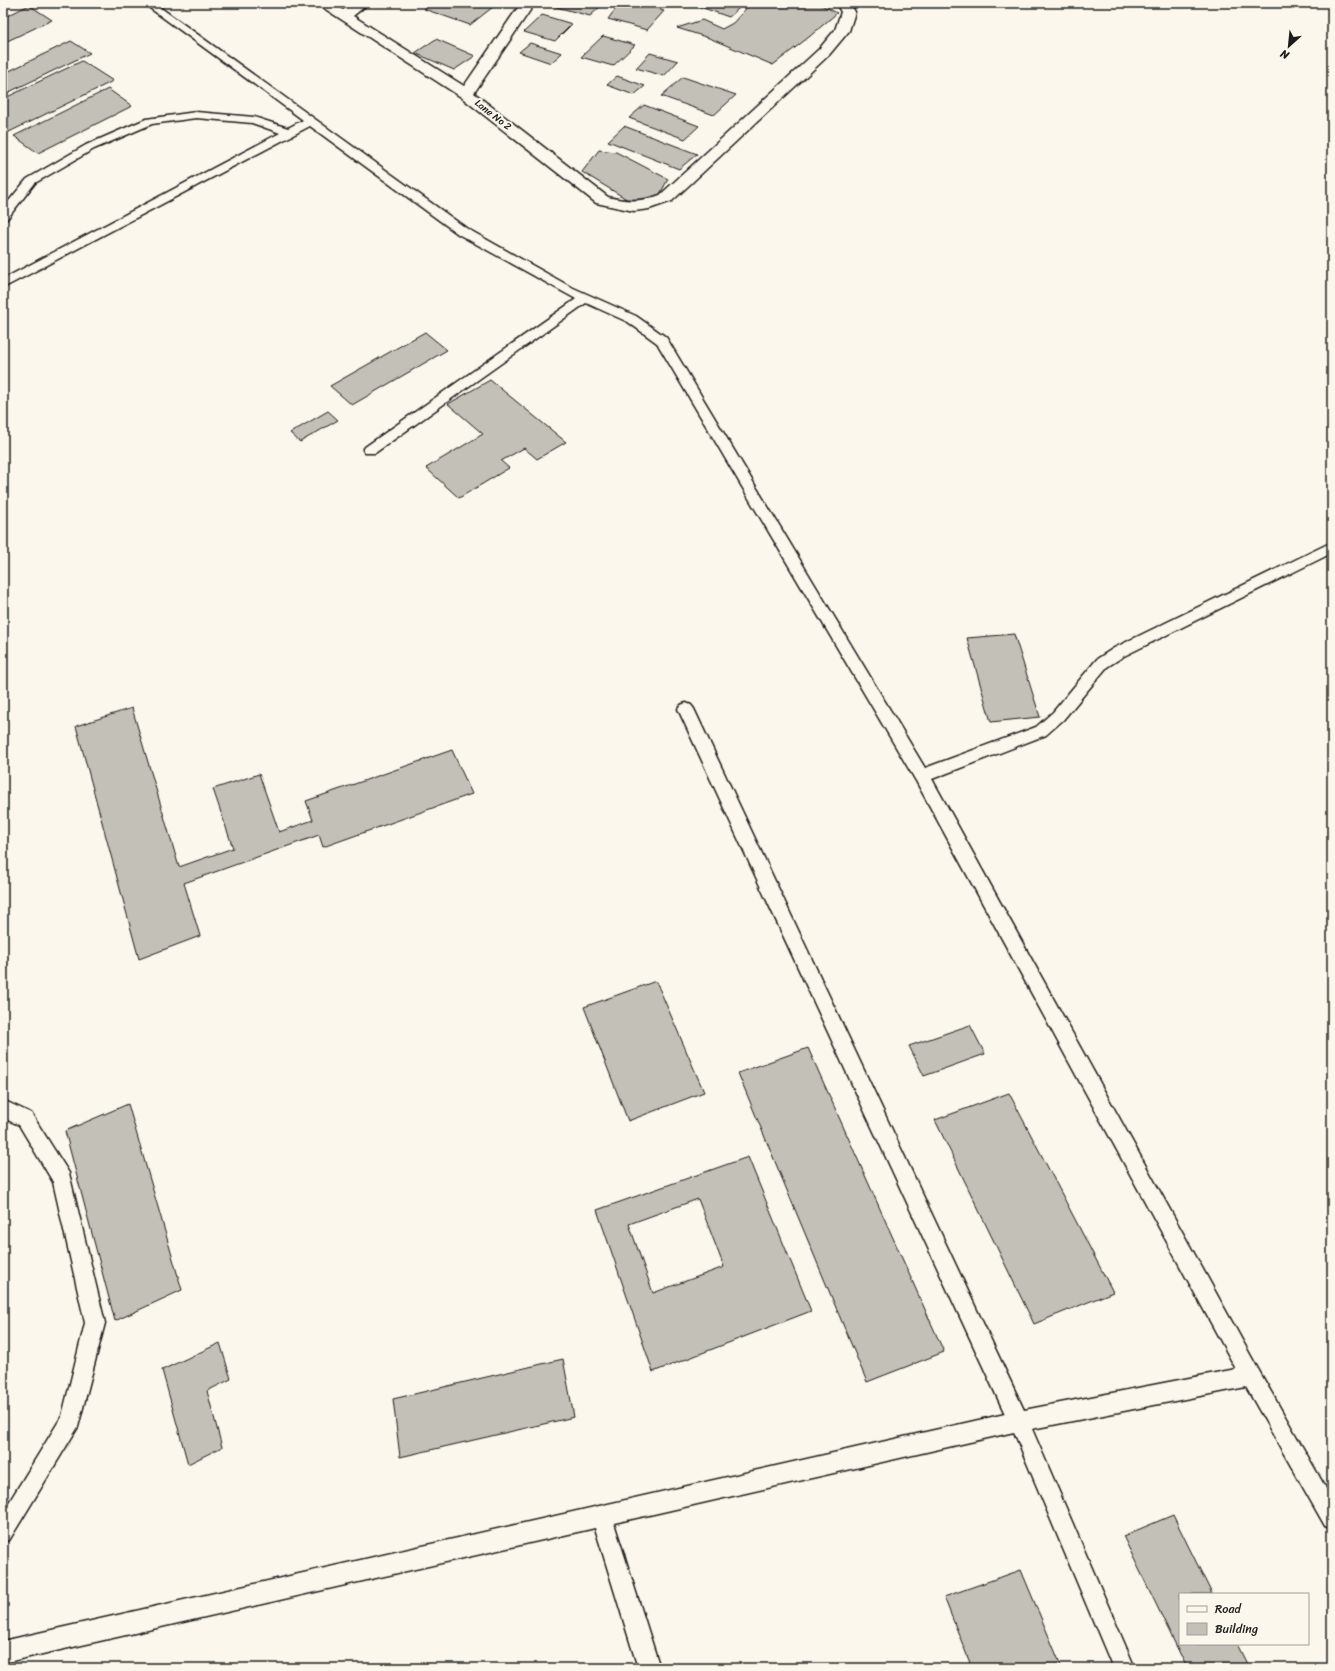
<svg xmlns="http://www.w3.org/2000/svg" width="1335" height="1671" font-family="Sriracha,sans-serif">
<rect width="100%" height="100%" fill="#fbf7ec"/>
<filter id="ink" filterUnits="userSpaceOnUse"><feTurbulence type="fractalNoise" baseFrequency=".025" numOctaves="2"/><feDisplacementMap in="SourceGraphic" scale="8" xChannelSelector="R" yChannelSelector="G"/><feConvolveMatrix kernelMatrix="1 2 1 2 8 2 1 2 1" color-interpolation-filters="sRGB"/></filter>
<g filter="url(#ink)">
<g fill="#c3c0b8" stroke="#1c1c1c" fill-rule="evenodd">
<path d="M 432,3 L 498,3 L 470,25 L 424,9 Z"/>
<path d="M 551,3 L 604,3 L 590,16 L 549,5 Z"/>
<path d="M 620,3 L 667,3 L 660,10 L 664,11 L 647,30 L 608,19 Z"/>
<path d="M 689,3 L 745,3 L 729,17 Z"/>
<path d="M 751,3 L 818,3 L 837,13 L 809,37 L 773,65 L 709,38 L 677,28 L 702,20 L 722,29 L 733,23 Z"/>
<path d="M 29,5 L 52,20 L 3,43 L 3,18 Z"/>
<path d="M 542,15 L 572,24 L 555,41 L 524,32 Z"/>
<path d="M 603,36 L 635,45 L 613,66 L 581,57 Z"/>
<path d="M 436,39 L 475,56 L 454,70 L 415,53 Z"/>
<path d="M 71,41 L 90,53 L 3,95 L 3,74 Z"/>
<path d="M 530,43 L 562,53 L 551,63 L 519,52 Z"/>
<path d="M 650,53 L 678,61 L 664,76 L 636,68 Z"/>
<path d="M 82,61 L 113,81 L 5,134 L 3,133 L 3,99 Z"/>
<path d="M 617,76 L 645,86 L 634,95 L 607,85 Z"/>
<path d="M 683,77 L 736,95 L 714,115 L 661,96 Z"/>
<path d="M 108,89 L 132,106 L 38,153 L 14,136 Z"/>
<path d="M 644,105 L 699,126 L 685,139 L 629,118 Z"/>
<path d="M 624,126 L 697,154 L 679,169 L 608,141 Z"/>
<path d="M 599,150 L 616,152 L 668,179 L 659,196 L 638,206 L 582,172 Z"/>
<path d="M 425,332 L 447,350 L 352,405 L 330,386 Z"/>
<path d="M 490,380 L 566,442 L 537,459 L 524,448 L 501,461 L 509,468 L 459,498 L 426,468 L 483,434 L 448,404 Z"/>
<path d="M 328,411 L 338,420 L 300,442 L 290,433 Z"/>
<path d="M 1014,634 L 1040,717 L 991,722 L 967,638 Z"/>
<path d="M 132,708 L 179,867 L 233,848 L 213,789 L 259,774 L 279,832 L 313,820 L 306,801 L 452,750 L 472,794 L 323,847 L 319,835 L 184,883 L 200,936 L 139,959 L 76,726 Z"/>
<path d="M 656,981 L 704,1092 L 628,1121 L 584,1007 Z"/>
<path d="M 970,1025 L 985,1054 L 924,1076 L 909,1046 Z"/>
<path d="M 808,1048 L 944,1352 L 867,1382 L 738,1073 Z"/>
<path d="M 1009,1093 L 1113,1292 L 1034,1324 L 935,1120 Z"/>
<path d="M 128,1104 L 182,1290 L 115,1321 L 65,1131 Z"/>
<path d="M 748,1157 L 811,1311 L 653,1372 L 597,1210 ZM 698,1199 L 724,1267 L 653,1293 L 629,1224 Z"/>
<path d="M 220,1343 L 231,1379 L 207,1391 L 222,1447 L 188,1464 L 162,1370 Z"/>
<path d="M 563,1359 L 574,1417 L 400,1457 L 393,1399 Z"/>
<path d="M 1173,1515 L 1212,1594 L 1180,1594 L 1180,1644 L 1237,1644 L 1249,1668 L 1187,1668 L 1123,1536 Z"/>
<path d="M 1021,1570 L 1062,1668 L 972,1668 L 944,1597 Z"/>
</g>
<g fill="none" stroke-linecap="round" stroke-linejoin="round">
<defs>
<g id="service">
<path d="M 143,3 L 154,3 L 466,228 L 569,286 L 636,316 L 666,337 L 925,768 L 1036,727 L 1053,712 L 1097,659 L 1114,648 L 1332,542 L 1332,553 L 1124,656 L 1107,667 L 1063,720 L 1046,735 L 932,779 L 1258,1369 L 1332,1499 L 1332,1529 L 1325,1526 L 1246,1387 L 1032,1429 L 1135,1668 L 1113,1668 L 1014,1432 L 614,1523 L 660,1668 L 638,1668 L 595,1528 L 3,1663 L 3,1641 L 1005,1414 L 678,709 L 681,705 L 686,703 L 691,705 L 694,709 L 1024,1410 L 1236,1369 L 916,781 L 657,343 L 628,322 L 586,303 L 375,453 L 365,453 L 363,450 L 365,447 L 576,299 L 458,234 L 310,126 L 3,288 L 3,279 L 280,133 L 252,123 L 196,118 L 152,124 L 94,149 L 35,183 L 7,219 L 3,220 L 3,208 L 27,179 L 86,145 L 146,119 L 196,112 L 254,117 L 288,128 L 303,120 Z"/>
<path d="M 3,1100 L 31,1113 L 69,1173 L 105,1323 L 78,1427 L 10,1539 L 3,1543 L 3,1512 L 62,1416 L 85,1323 L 53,1182 L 19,1125 L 3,1118 Z"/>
</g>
<path id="minor" d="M 316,3 L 332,3 L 343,10 L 353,3 L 369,3 L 353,16 L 464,86 L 521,3 L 535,3 L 474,93 L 608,197 C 626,202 642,202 660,195 L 819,49 L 835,30 L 841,12 L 836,3 L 850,3 L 855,12 L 849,31 L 829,55 L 672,201 L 649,209 L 634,211 L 596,203 L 461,97 Z"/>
</defs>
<use href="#service" stroke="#1c1c1c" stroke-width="3"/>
<use href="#minor" stroke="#1c1c1c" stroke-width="3"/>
<use href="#service" fill="#fbf7ec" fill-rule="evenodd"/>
<use href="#minor" fill="#fbf7ec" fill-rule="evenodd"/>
</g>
</g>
<g text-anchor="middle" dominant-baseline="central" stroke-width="4" stroke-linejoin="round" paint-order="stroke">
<g font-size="10" fill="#1c1c1c" stroke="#fbf7ec">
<text transform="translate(493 115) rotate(38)">Lane No 2</text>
</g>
</g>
<rect width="1335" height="1671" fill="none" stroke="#fbf7ec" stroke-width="16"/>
<rect x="8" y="8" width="1319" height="1655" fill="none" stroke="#1c1c1c" stroke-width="1.5" filter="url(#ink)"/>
<rect x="1179" y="1593" width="130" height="52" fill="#fbf7ec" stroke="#a29f99"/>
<rect x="1187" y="1606" width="20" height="6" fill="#fbf7ec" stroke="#a29f99"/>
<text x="1215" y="1613" font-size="12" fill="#1c1c1c">Road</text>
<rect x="1187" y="1623" width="20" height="12" fill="#c3c0b8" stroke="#a29f99"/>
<text x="1215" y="1633" font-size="12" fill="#1c1c1c">Building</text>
<g transform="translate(1289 46) rotate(207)" stroke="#fbf7ec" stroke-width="3" paint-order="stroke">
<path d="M0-3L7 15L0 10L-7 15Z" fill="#1c1c1c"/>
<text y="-6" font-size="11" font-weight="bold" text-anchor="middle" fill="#1c1c1c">N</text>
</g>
</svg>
